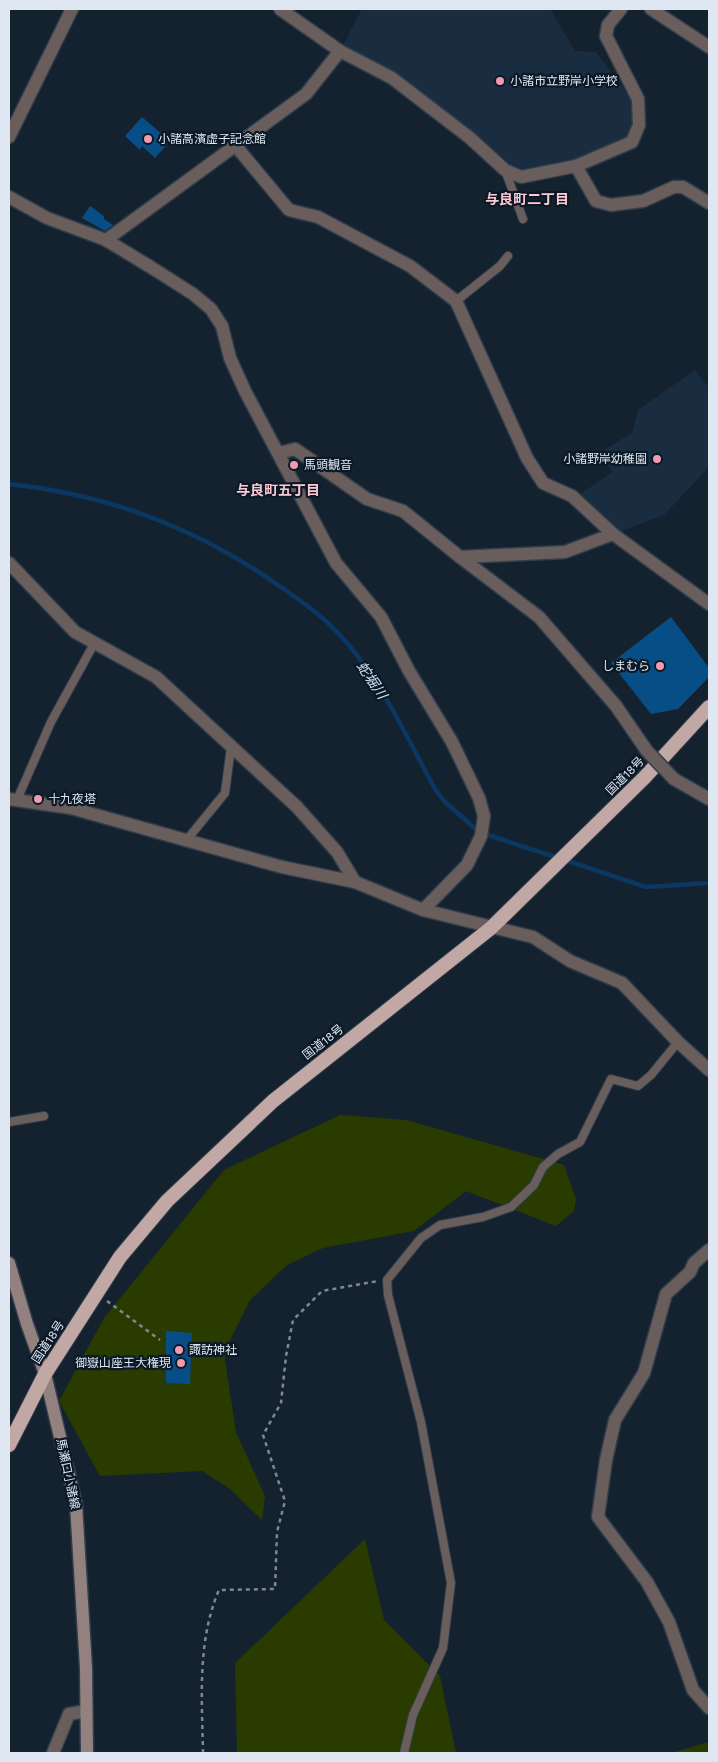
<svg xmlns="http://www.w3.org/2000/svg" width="718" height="1762" font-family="'Work Sans','Noto Sans JP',sans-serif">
<rect width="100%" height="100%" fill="#142230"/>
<g fill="#1a2d40">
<path d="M 362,9 L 550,9 L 575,51 L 596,52 L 639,110 L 622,148 L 521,177 L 340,51 Z"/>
<path d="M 695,370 L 709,388 L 709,467 L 664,515 L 613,534 L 575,498 L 612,472 L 601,452 L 632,433 L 638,410 Z"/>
</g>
<g fill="#2a3b00">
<path d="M 340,1115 L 406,1120 L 564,1165 L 576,1199 L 574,1211 L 556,1226 L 466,1191 L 414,1231 L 323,1248 L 287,1265 L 250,1300 L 224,1353 L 236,1432 L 265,1496 L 262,1520 L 230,1489 L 202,1471 L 100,1476 L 59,1401 L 104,1318 L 224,1170 Z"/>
<path d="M 365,1539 L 384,1620 L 440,1676 L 456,1753 L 237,1753 L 235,1663 Z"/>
<path d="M 709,1742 L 709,1753 L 671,1753 Z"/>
</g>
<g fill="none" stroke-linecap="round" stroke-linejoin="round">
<g stroke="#0a3863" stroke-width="4.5">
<path d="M 9,484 C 105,494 196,528 275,583 C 297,598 319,613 337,632 C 380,677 406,736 435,789 L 444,801 L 479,832 L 558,858"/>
<path d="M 565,860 L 646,887 L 709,883"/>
</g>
</g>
<g fill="#084e86">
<path d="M 142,117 L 170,141 L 155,158 L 142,146 L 140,150 L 125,136 Z"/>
<path d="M 90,206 L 104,216 L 104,219 L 113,225 L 105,231 L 82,218 Z"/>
<path d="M 671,617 L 709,668 L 709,677 L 678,709 L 651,714 L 611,663 Z"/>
<path d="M 166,1331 L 192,1333 L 190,1384 L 166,1383 Z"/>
</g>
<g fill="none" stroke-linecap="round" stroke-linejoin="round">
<defs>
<g id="service">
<path d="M 505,170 L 523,219"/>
<path d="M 456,301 L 500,266 L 508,256"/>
<path d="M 16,802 L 51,722 L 95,642"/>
<path d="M 185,842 L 225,793 L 231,747"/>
<path d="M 9,1122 L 44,1116"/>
<path d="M 404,1753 L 413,1715 L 443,1648 L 451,1583 L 421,1422 L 388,1295 L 387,1280 L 421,1238 L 440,1225 L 483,1217 L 511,1207 L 534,1185 L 543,1167 L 558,1154 L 580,1142 L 611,1079 L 638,1086 L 651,1075 L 678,1042"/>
</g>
<g id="minor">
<path d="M 280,9 L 340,51 L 392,78 L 470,138 L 505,170 L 521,177 L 576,166 L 632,142 L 639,125 L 638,99 L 606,36 L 608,25 L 621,9"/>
<path d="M 651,9 L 709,47"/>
<path d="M 235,145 L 289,210 L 318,217 L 410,266 L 456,301 L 527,458 L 543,483 L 572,496 L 613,534 L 709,604"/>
<path d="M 576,166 L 596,201 L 611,205 L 643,201 L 674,187 L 683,187 L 709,203"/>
<path d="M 9,197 L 47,218 L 106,240 L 149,266 L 193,294 L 211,309 L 222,326 L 230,358 L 245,391 L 336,563 L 381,617 L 409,671 L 452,742 L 479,798 L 484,816 L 481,836 L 467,865 L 423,910"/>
<path d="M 106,240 L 306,94 L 340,51"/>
<path d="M 279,453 L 295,449 L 367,499 L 403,511 L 460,557 L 565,552 L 613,534"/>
<path d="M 460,557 L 539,617 L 616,706 L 647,751"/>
<path d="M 9,563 L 75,632 L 156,677 L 297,807 L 337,852 L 355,882"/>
<path d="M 674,779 L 709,799"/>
<path d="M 9,799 L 71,808 L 282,867 L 355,882 L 423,910 L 533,937 L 570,961 L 622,983 L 678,1042 L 709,1070"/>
<path d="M 709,1250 L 694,1263 L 690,1272 L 666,1294 L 644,1373 L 615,1420 L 606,1460 L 598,1517 L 647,1582 L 669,1622 L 693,1690 L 709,1708"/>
<path d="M 53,1753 L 69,1714 L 86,1711"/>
</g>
<path id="tertiary" d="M 9,137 L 72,9"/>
<path id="secondary" d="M 9,1263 L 27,1324 L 45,1374 L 76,1504 L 86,1668 L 87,1753"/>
<path id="trunk" d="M 9,1445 L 45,1374 L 120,1257 L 167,1201 L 273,1101 L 491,928 L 644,778 L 709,707"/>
</defs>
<use href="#service" stroke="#303e4b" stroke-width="10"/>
<use href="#minor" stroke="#303e4b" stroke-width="15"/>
<use href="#tertiary" stroke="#303e4b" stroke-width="15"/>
<use href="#secondary" stroke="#303e4b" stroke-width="15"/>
<use href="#trunk" stroke="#303e4b" stroke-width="16"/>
<g stroke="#7d8894" stroke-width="2.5" stroke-dasharray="4 4" stroke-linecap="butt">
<path d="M 107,1301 L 160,1340"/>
<path d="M 203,1753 C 202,1698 197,1641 219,1590 L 275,1589 L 277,1532 L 285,1501 L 263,1435 L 281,1403 L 286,1356 L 293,1320 L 322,1291 L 378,1281"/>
</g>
<use href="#service" stroke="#6a5e5d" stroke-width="8"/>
<use href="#minor" stroke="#6a5e5d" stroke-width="12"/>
<use href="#tertiary" stroke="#6a5e5d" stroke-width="12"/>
<use href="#secondary" stroke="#93817f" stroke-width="12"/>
<use href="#trunk" stroke="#c2a8a5" stroke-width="14"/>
<defs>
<path id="minor-bridge" d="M 647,751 L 674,779"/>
</defs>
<use href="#minor-bridge" stroke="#303e4b" stroke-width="15" stroke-linecap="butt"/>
<use href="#minor-bridge" stroke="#6a5e5d" stroke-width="12"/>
</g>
<g fill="#f29aaf" stroke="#0b1926" stroke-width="2">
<circle cx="500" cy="81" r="5"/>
<circle cx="148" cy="139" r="5"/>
<circle cx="657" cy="459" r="5"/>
<circle cx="294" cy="465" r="5"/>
<circle cx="660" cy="666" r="5"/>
<circle cx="38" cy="799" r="5"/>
<circle cx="179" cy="1350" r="5"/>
<circle cx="181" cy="1363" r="5"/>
</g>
<g text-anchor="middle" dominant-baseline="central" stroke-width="4.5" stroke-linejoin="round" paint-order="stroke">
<g font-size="12" fill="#dfe8f2" stroke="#0b1926" text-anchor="start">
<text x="510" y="81">小諸市立野岸小学校</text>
<text x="158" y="139">小諸高濱虚子記念館</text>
<text x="647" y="459" text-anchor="end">小諸野岸幼稚園</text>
<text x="304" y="465">馬頭観音</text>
<text x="650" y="666" text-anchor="end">しまむら</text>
<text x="48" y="799">十九夜塔</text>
<text x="189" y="1350">諏訪神社</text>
<text x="171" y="1363" text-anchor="end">御嶽山座王大権現</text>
</g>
<g font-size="12" fill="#dfe8f2" stroke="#0b1926">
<text transform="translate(625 776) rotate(-45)">国道18号</text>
<text transform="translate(323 1042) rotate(-38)">国道18号</text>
<text transform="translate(48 1342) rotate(-57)">国道18号</text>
<text transform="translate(68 1474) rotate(78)">馬瀬口小諸線</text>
</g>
<g font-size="14" font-weight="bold" fill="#fcc9d3" stroke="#0b1926">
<text x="527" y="199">与良町二丁目</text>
<text x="278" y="490">与良町五丁目</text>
</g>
<g font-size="14" font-style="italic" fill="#d3e2f3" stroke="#0b1926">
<text transform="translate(372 680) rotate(56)">蛇堀川</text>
</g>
</g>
<rect width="718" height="1762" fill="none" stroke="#dfe8f2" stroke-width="20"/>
</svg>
